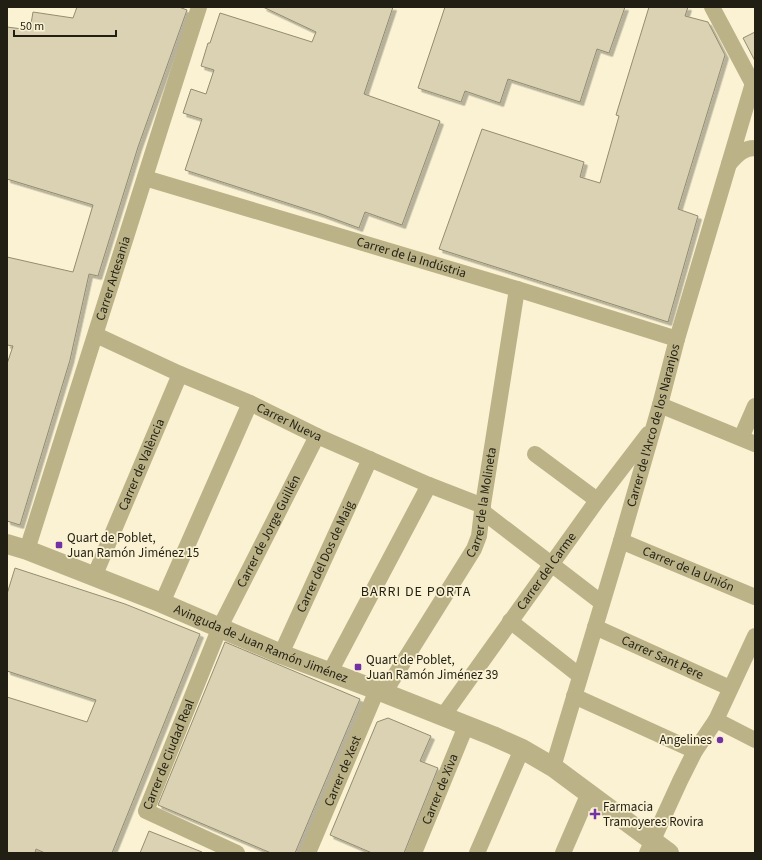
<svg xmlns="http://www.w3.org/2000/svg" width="762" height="860" font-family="'Source Sans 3',sans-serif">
<defs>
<filter id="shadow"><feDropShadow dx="3.5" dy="3.5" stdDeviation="0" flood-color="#0004"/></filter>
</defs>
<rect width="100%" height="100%" fill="#faf2d3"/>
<g fill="#dad2b3" stroke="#938c6f" filter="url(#shadow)">
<path d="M 77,7 L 179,7 L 187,10 L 138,147 L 98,276 L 89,274 L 70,360 L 20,525 L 7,521 L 7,364 L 13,346 L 7,345 L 7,257 L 73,272 L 93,205 L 7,179 L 7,27 L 30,30 L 33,12 L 73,18 Z"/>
<path d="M 263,7 L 393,7 L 364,94 L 440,121 L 402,225 L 365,212 L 359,228 L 321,214 L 185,170 L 202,119 L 183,113 L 191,89 L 206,94 L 214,70 L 201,66 L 208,43 L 210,43 L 220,13 L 312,42 L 316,32 Z"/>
<path d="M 445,7 L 625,7 L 609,53 L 597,49 L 580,102 L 508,79 L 500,103 L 465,91 L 461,102 L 418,88 Z"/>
<path d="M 649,7 L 688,7 L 685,16 L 708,22 L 725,55 L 678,209 L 698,216 L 668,322 L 439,249 L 482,129 L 584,162 L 580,177 L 600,183 L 619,116 L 616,115 Z"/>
<path d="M 755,32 L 755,61 L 743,38 Z"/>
<path d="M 15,568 L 125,604 L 200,634 L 112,853 L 45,853 L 36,849 L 35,853 L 7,853 L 7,697 L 87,722 L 96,700 L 7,671 L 7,594 Z"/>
<path d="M 225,642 L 360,699 L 295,853 L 271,853 L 158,805 Z"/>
<path d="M 388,718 L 431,736 L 420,761 L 438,768 L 404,853 L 372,853 L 330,835 L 377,722 Z"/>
<path d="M 149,831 L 202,852 L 202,853 L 140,853 Z"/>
</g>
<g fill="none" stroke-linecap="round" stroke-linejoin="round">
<g stroke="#bcb287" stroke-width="16">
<path d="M 712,7 L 755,88"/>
<path d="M 729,164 C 737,155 743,148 755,148"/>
<path id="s1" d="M 145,178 L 517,289 L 677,339"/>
<path id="s2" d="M 96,335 L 180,374 L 250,403 L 317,436 L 429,485 L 483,506"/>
<path d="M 660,405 L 755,444"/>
<path d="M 741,438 L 755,406"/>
<path d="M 535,454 L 597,500"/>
<path d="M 482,511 L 602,603"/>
<path id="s3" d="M 621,541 L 755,597"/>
<path id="s4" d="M 27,550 C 85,370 141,188 199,7"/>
<path id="s5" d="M 94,577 L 180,374"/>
<path d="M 162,603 L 250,403"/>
<path d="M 510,621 L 580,676"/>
<path id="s6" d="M 595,627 L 730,688"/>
<path id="s7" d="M 281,654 L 370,459"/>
<path d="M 330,672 L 429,485"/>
<path id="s8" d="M 384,693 L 474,549 L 479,536 L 482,511 L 517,289"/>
<path d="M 574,696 L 695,751"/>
<path id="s9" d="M 443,716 L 596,502 L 648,434"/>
<path d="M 716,720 L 755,740"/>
<path id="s10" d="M 553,767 L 621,541 L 660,405 L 677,339 L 753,83"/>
<path id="s11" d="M 237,853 L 146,811 L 220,627 L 317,436"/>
<path id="s12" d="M 308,853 L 377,690"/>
<path id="s13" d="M 414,853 L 466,726"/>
<path d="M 477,853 L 522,749"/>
<path d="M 563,853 L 589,793"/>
<path d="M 647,853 L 680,781 L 695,751 L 716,720 L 755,636"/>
</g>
<path stroke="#bcb287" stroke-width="20" id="s14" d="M 7,544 L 27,550 L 162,603 L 281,654 L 377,690 L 493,736 L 522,749 L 553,767 L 669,853"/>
</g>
<g fill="#7232a6" stroke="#faf2d3" stroke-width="1.5">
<rect x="55" y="541" width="8" height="8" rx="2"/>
<rect x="354" y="663" width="8" height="8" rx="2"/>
<circle cx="720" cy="740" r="4"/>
<path d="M593 808h4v4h4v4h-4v4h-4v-4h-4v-4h4z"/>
</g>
<g text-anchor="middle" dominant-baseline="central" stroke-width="3.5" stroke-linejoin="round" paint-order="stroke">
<g font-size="13" fill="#211f13" stroke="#faf2d3">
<text stroke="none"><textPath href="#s1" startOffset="278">Carrer de la Indústria</textPath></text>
<text stroke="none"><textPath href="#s4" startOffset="285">Carrer Artesania</textPath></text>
<text stroke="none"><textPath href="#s2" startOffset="212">Carrer Nueva</textPath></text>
<text stroke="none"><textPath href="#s10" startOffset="356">Carrer de l'Arco de los Naranjos</textPath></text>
<text stroke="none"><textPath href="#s5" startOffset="122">Carrer de València</textPath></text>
<text stroke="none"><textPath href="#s8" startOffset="217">Carrer de la Molineta</textPath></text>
<text stroke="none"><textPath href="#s11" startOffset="406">Carrer de Jorge Guillén</textPath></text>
<text stroke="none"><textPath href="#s7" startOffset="107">Carrer del Dos de Maig</textPath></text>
<text stroke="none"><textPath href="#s3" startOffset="73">Carrer de la Unión</textPath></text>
<text stroke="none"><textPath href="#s9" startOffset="178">Carrer del Carme</textPath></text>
<text stroke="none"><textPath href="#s14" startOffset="273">Avinguda de Juan Ramón Jiménez</textPath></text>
<text stroke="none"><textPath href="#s6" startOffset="74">Carrer Sant Pere</textPath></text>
<text stroke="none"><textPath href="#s11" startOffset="161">Carrer de Ciudad Real</textPath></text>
<text stroke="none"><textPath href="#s12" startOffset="89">Carrer de Xest</textPath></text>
<text stroke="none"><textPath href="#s13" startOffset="69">Carrer de Xiva</textPath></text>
</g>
<g font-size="13" fill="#211f13" stroke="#faf2d3" text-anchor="start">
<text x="67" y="538">Quart de Poblet,<tspan x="67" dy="15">Juan Ramón Jiménez 15</tspan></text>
<text x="366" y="660">Quart de Poblet,<tspan x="366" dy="15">Juan Ramón Jiménez 39</tspan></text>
<text x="712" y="740" text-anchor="end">Angelines</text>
<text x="603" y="807">Farmacia<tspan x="603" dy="15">Tramoyeres Rovira</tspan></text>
</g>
<g font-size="14" letter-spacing="1" fill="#211f13" stroke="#faf2d3">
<text x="416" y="592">BARRI DE PORTA</text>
</g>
</g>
<rect width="762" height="860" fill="none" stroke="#211f13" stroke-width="16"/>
<path d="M14 30v6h102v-6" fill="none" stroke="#211f13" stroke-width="2"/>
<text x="20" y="30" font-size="12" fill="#211f13" stroke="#faf2d3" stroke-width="3" paint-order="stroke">50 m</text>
</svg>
